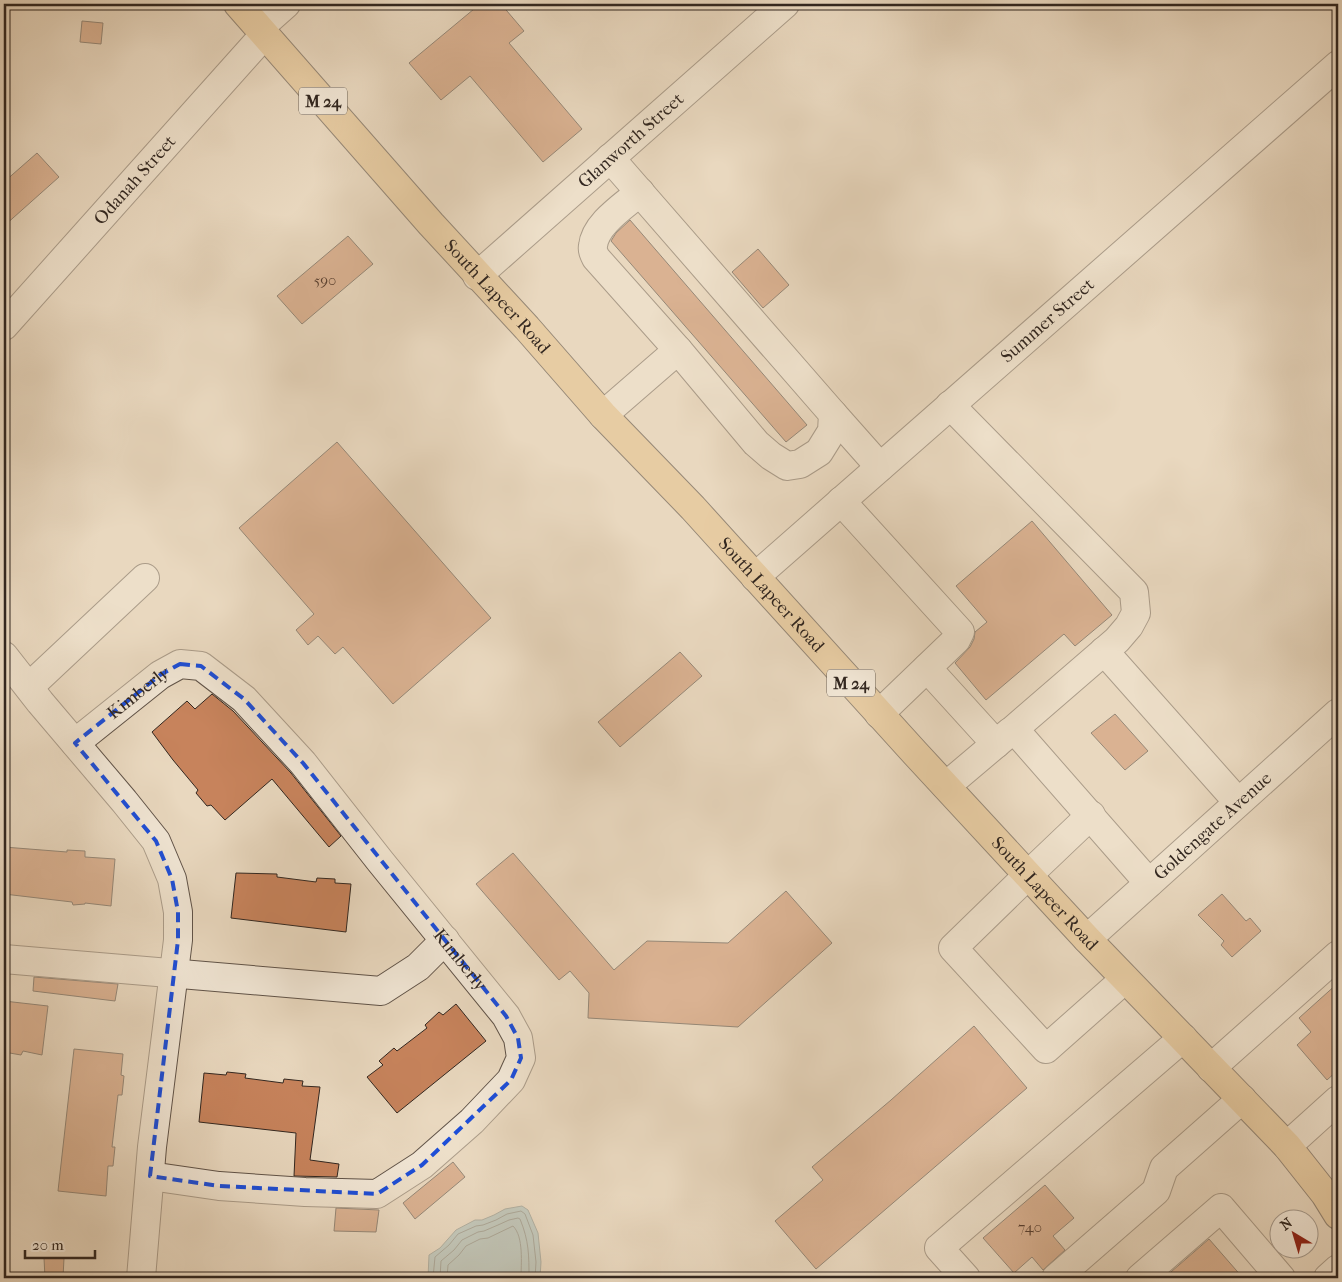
<svg xmlns="http://www.w3.org/2000/svg" width="1342" height="1282" font-family="'IM FELL French Canon',serif">
<rect width="100%" height="100%" fill="#e9d8bf"/>
<filter id="stains"><feTurbulence type="fractalNoise" baseFrequency=".004" numOctaves="4"/><feColorMatrix values="0 0 0 0 .2 0 0 0 0 .09 0 0 0 0 .02 0 0 0 .5 -.17"/></filter>
<radialGradient id="worn" r=".72"><stop offset=".6" stop-color="#630" stop-opacity="0"/><stop offset="1" stop-color="#630" stop-opacity=".3"/></radialGradient>
<path fill="#9ab8ba" stroke="#707e7c" d="M 522,1206 L 528,1210 L 538,1233 L 541,1262 L 540,1278 L 428,1278 L 429,1255 L 440,1248 L 456,1230 L 475,1220 L 482,1220 L 494,1215 L 505,1209 Z"/>
<g fill="none" stroke-linecap="round" stroke-linejoin="round">
<g stroke="#66706d" stroke-width="1">
<path d="M 433,1278 L 435,1257 L 449,1245 L 458,1234 L 476,1226 L 483,1225 L 496,1220 L 507,1214 L 521,1211 L 525,1214 L 533,1235 L 536,1262 L 535,1278"/>
<path d="M 440,1278 L 441,1261 L 454,1250 L 462,1240 L 478,1232 L 484,1231 L 498,1225 L 509,1220 L 518,1218 L 520,1219 C 529,1241 529,1255 529,1278"/>
<path d="M 447,1278 L 448,1265 L 459,1255 L 466,1246 L 480,1239 L 488,1238 L 513,1226 C 524,1237 521,1264 521,1278"/>
</g>
</g>
<g fill="#c7835c" stroke="#322720">
<path d="M 480,4 L 501,4 L 524,31 L 509,43 L 582,129 L 543,162 L 470,76 L 441,100 L 409,63 Z"/>
<path d="M 82,21 L 103,23 L 101,44 L 80,42 Z"/>
<path d="M 37,153 L 59,177 L 4,226 L 4,182 Z"/>
<path d="M 630,220 L 807,425 L 786,442 L 611,241 L 616,233 Z"/>
<path d="M 348,236 L 373,264 L 302,324 L 277,296 Z"/>
<path d="M 758,249 L 789,285 L 763,308 L 732,272 Z"/>
<path d="M 337,442 L 491,618 L 393,704 L 343,647 L 335,654 L 318,636 L 308,645 L 296,630 L 314,614 L 239,528 Z"/>
<path d="M 1032,521 L 1112,615 L 1075,646 L 1064,634 L 986,700 L 955,663 L 970,647 L 974,639 L 975,632 L 987,622 L 956,586 Z"/>
<path d="M 680,652 L 702,676 L 620,747 L 598,722 Z"/>
<path d="M 212,694 L 233,711 L 291,773 L 341,836 L 329,847 L 272,779 L 225,820 L 211,805 L 207,806 L 196,793 L 198,790 L 173,760 L 152,732 L 187,701 L 195,709 Z"/>
<path d="M 1115,714 L 1148,751 L 1125,770 L 1091,733 Z"/>
<path d="M 4,847 L 67,852 L 67,850 L 85,851 L 85,857 L 115,859 L 111,906 L 85,903 L 85,904 L 73,905 L 72,902 L 4,894 Z"/>
<path d="M 513,853 L 614,970 L 647,941 L 728,943 L 786,891 L 832,943 L 738,1027 L 588,1018 L 589,993 L 570,971 L 559,980 L 476,884 Z"/>
<path d="M 236,873 L 277,874 L 277,877 L 316,882 L 317,878 L 335,879 L 335,883 L 351,884 L 346,932 L 231,918 Z"/>
<path d="M 1222,894 L 1246,921 L 1250,918 L 1261,931 L 1232,957 L 1221,945 L 1224,941 L 1198,915 Z"/>
<path d="M 34,977 L 118,984 L 115,1001 L 33,991 Z"/>
<path d="M 1338,983 L 1338,1070 L 1327,1080 L 1297,1045 L 1311,1032 L 1299,1018 Z"/>
<path d="M 4,1001 L 48,1006 L 42,1055 L 23,1051 L 21,1055 L 4,1052 Z"/>
<path d="M 456,1004 L 486,1041 L 397,1113 L 367,1077 L 383,1065 L 379,1061 L 394,1048 L 397,1051 L 427,1028 L 425,1025 L 439,1012 L 443,1015 Z"/>
<path d="M 974,1026 L 1027,1088 L 816,1269 L 775,1221 L 823,1180 L 812,1167 L 891,1100 Z"/>
<path d="M 74,1049 L 123,1054 L 121,1075 L 124,1076 L 122,1095 L 118,1095 L 112,1147 L 115,1147 L 113,1166 L 108,1166 L 106,1196 L 58,1191 Z"/>
<path d="M 227,1072 L 246,1074 L 245,1078 L 283,1083 L 284,1079 L 303,1081 L 302,1086 L 320,1087 L 310,1160 L 339,1164 L 337,1177 L 294,1176 L 296,1133 L 199,1122 L 204,1073 L 226,1075 Z"/>
<path d="M 453,1162 L 465,1177 L 415,1219 L 403,1203 Z"/>
<path d="M 1045,1185 L 1074,1218 L 1053,1236 L 1065,1250 L 1043,1270 L 1032,1257 L 1014,1273 L 983,1238 Z"/>
<path d="M 336,1208 L 379,1210 L 376,1232 L 334,1231 Z"/>
<path d="M 1209,1239 L 1243,1278 L 1164,1278 Z"/>
<path d="M 44,1258 L 64,1258 L 63,1278 L 45,1278 Z"/>
</g>
<g fill="none" stroke-linecap="round" stroke-linejoin="round">
<defs>
<g id="minor">
<path d="M 259,28 L 286,4"/>
<path d="M 640,192 C 624,206 595,224 593,246 C 592,250 594,254 596,258 L 678,350"/>
<path id="s1" d="M 477,276 L 785,4"/>
<path id="s2" d="M 4,326 L 265,34"/>
<path d="M 950,405 L 1134,592 L 1136,613 L 1129,626 L 1117,640 L 1014,729 L 1149,883"/>
<path d="M 833,414 L 880,467"/>
<path d="M 603,415 L 678,350 L 756,443 L 771,456 L 787,466 L 800,464 L 819,452 L 832,431 L 833,414 L 610,158"/>
<path d="M 841,501 L 960,632 L 956,640 L 879,714"/>
<path id="s3" d="M 755,577 L 1338,65"/>
<path d="M 1104,651 L 1238,802"/>
<path d="M 4,656 L 40,702 L 124,801 L 156,841 L 172,879 L 178,912 L 178,940 L 152,1147 L 141,1278"/>
<path d="M 927,668 L 996,744"/>
<path d="M 29,687 L 145,578"/>
<path id="s4" d="M 75,743 L 160,675 L 180,664 L 201,666 L 244,699 L 303,763 L 380,861 L 506,1016 L 518,1038 L 521,1058 L 511,1080 L 472,1121 L 422,1165 L 377,1194 L 305,1192 L 219,1186 L 150,1176"/>
<path d="M 946,786 L 1010,732"/>
<path d="M 1091,815 L 1028,875 L 953,948 L 1046,1049 L 1125,979"/>
<path id="s5" d="M 1087,939 L 1338,713"/>
<path d="M 4,959 L 381,991 L 418,967 L 445,940"/>
<path d="M 1211,1068 L 1338,955"/>
<path d="M 1287,1146 L 1338,1100"/>
<path d="M 966,1278 L 939,1248 L 1183,1038"/>
<path d="M 1056,1278 L 1156,1191 L 1164,1168 L 1242,1099"/>
<path d="M 1140,1278 L 1221,1208 L 1281,1278"/>
<path d="M 1328,1278 L 1338,1269"/>
</g>
<g id="major">
<path id="s6" d="M 238,4 L 431,224 L 527,328 L 603,415 L 693,508 L 915,753 L 1087,939 L 1287,1146 L 1325,1194 L 1338,1215"/>
</g>
</defs>
<use href="#minor" stroke="#605348" stroke-width="30"/>
<use href="#major" stroke="#322720" stroke-width="30"/>
<use href="#minor" stroke="#f1e6d5" stroke-width="28"/>
<use href="#major" stroke="#e4bc80" stroke-width="28"/>
</g>
<path d="M0 0H1342V1282H0ZM 180,664 L 201,666 L 244,699 L 303,763 L 506,1016 L 518,1038 L 521,1058 L 511,1080 L 422,1165 L 377,1194 L 219,1186 L 150,1176 L 178,940 L 178,912 L 172,879 L 156,841 L 75,743 L 160,675 Z" fill="#e9d8bf" fill-opacity=".55" fill-rule="evenodd"/>
<path fill="none" stroke="#1d4ed8" stroke-width="4" stroke-dasharray="10 6" stroke-linejoin="round" d="M 180,664 L 201,666 L 244,699 L 303,763 L 506,1016 L 518,1038 L 521,1058 L 511,1080 L 422,1165 L 377,1194 L 219,1186 L 150,1176 L 178,940 L 178,912 L 172,879 L 156,841 L 75,743 L 160,675 Z"/>
<g text-anchor="middle" dominant-baseline="central" stroke-width="5" stroke-linejoin="round" paint-order="stroke">
<g font-size="15" fill="#573e2f">
<text x="325" y="280">590</text>
<text x="1030" y="1227">740</text>
</g>
<g fill="#f1e6d5" stroke="#6b6056" stroke-width="1">
<rect x="299" y="87.5" width="48" height="27" rx="4"/>
<rect x="827" y="669.5" width="48" height="27" rx="4"/>
</g>
<g font-size="16" font-weight="bold" fill="#322720">
<text x="323" y="101">M 24</text>
<text x="851" y="683">M 24</text>
</g>
<g font-size="18" fill="#322720" stroke="#f1e6d5">
<text stroke="none"><textPath href="#s1" startOffset="205">Glanworth Street</textPath></text>
<text stroke="none"><textPath href="#s2" startOffset="196">Odanah Street</textPath></text>
<text stroke="none"><textPath href="#s6" startOffset="391">South Lapeer Road</textPath></text>
<text stroke="none"><textPath href="#s3" startOffset="389">Summer Street</textPath></text>
<text stroke="none"><textPath href="#s6" startOffset="796">South Lapeer Road</textPath></text>
<text stroke="none"><textPath href="#s4" startOffset="81">Kimberly</textPath></text>
<text stroke="none"><textPath href="#s5" startOffset="169">Goldengate Avenue</textPath></text>
<text stroke="none"><textPath href="#s6" startOffset="1201">South Lapeer Road</textPath></text>
<text stroke="none"><textPath href="#s4" startOffset="546">Kimberly</textPath></text>
</g>
</g>
<rect width="1342" height="1282" fill="none" stroke="#e9d8bf" stroke-width="20"/>
<rect x="5" y="5" width="1332" height="1272" fill="none" stroke="#322720" stroke-width="2.5"/>
<rect x="10" y="10" width="1322" height="1262" fill="none" stroke="#322720"/>
<g transform="translate(1294 1234) rotate(322)"><circle r="24" fill="#f1e6d5" stroke="#a59a8d"/>
<path d="M0-4L9 19L0 12L-9 19Z" fill="#8f2418"/>
<text y="-8" font-size="14" font-weight="bold" text-anchor="middle" fill="#322720">N</text>
</g>
<path d="M25 1250v8h70v-8" fill="none" stroke="#322720" stroke-width="2.5"/>
<text x="32" y="1250" font-size="15" fill="#322720" stroke="#f1e6d5" stroke-width="4" paint-order="stroke">20 m</text>
<rect width="100%" height="100%" filter="url(#stains)"/>
<rect width="100%" height="100%" fill="url(#worn)"/>
</svg>
